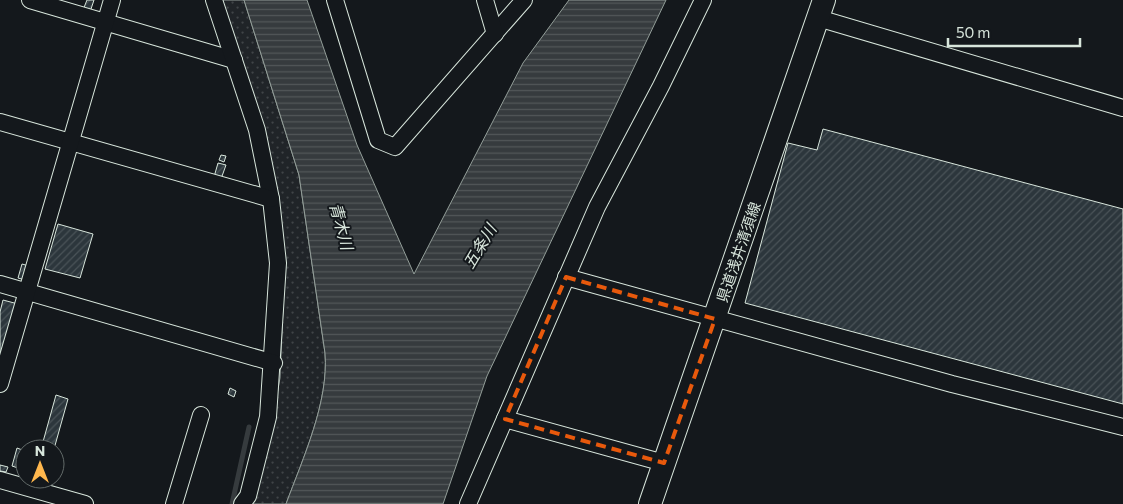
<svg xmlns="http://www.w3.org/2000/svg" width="1123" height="504" font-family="Commissioner,'Noto Sans JP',sans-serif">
<defs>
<pattern id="green-dots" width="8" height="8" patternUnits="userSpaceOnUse" patternTransform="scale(1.25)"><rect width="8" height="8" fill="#202428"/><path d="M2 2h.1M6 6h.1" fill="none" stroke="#404447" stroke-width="1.8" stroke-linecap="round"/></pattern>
<pattern id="water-rules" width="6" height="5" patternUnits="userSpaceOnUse" patternTransform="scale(1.25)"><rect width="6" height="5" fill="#363b3e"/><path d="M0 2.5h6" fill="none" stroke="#525759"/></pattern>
<pattern id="building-hatch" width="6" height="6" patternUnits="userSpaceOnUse" patternTransform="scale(1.25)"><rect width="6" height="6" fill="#2c363c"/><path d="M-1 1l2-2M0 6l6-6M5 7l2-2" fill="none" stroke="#4a5358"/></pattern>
</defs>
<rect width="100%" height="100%" fill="#14181c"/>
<path fill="url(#green-dots)" stroke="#939e99" d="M 219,0 L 244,0 L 299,175 L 325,353 C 329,402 303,458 286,504 L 251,504 L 271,427 L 280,378 L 285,261 Z"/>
<path fill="url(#water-rules)" stroke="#939e99" d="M 244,0 L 307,0 L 357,145 L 414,274 L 523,63 L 569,0 L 666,0 L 487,376 L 443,504 L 286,504 C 303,458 329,402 325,353 L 299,175 Z"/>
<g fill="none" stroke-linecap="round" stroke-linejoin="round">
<path stroke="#363b3e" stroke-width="5" d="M 232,504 L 249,427"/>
</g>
<g fill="url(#building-hatch)" stroke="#d8e6dc">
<path d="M 87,0 L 94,0 L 90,12 L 83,10 Z"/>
<path d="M 823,129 L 1123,209 L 1123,404 L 745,303 L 788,143 L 817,150 Z"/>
<path d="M 221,155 L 226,156 L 224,162 L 219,160 Z"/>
<path d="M 218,163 L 226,165 L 221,179 L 214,177 Z"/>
<path d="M 58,224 L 93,234 L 80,278 L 45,269 Z"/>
<path d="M 22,264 L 29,266 L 25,280 L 18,278 Z"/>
<path d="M 3,300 L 18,304 L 0,366 L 0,312 Z"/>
<path d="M 230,388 L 236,391 L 234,397 L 228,394 Z"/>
<path d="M 56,395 L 68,399 L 54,449 L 41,449 Z"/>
<path d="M 17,448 L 25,451 L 21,469 L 12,466 Z"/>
<path d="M 0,465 L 8,467 L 6,472 L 0,471 Z"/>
</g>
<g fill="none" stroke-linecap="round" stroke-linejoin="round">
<defs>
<g id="minor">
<path d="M 30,0 L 234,60"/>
<path d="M 214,0 L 257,130 L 271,199 L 278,263 L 268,417 L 248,496 L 242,504"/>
<path d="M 335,0 L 378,140 L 395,147 L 524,0"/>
<path d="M 485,0 L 495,34"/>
<path d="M 818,18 L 1123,108"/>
<path d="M 0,122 L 271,199"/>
<path d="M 566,277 L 952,384 L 1123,427"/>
<path d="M 0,284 L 274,363"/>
<path d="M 0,384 L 112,0"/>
<path d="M 505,419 L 664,463"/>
<path d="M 0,480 L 85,504"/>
<path d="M 174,504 L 201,415"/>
<path d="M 468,504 L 597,207 L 661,86 L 703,0"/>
</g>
<path id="secondary" d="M 650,504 L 824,0"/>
</defs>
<use href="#minor" stroke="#d8e6dc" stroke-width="18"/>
<use href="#secondary" stroke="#d8e6dc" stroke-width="24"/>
<use href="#minor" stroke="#14181c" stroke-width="16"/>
<use href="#secondary" stroke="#14181c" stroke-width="22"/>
</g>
<path fill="none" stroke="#e8590c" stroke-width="4" stroke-dasharray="10 6" stroke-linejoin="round" d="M 566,277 L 715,319 L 664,463 L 505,419 Z"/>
<g text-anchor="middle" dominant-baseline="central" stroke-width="4" stroke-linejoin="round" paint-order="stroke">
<g font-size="15" fill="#d8e6dc" stroke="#14181c">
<text transform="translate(738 252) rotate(-71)">県道浅井清須線</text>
</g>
<g font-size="16" font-style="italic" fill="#d8e6dc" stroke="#14181c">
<text transform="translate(342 226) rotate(75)">青木川</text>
<text transform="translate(479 246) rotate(-59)">五条川</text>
</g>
</g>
<g transform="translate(40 464)"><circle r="24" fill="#14181c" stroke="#626a69"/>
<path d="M0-4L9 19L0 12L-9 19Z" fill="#ffb74d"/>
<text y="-8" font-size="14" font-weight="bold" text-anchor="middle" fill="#d8e6dc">N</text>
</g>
<path d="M948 38v8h132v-8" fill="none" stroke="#d8e6dc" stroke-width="2.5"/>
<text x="956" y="38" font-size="15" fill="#d8e6dc" stroke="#14181c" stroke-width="4" paint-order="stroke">50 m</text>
</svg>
